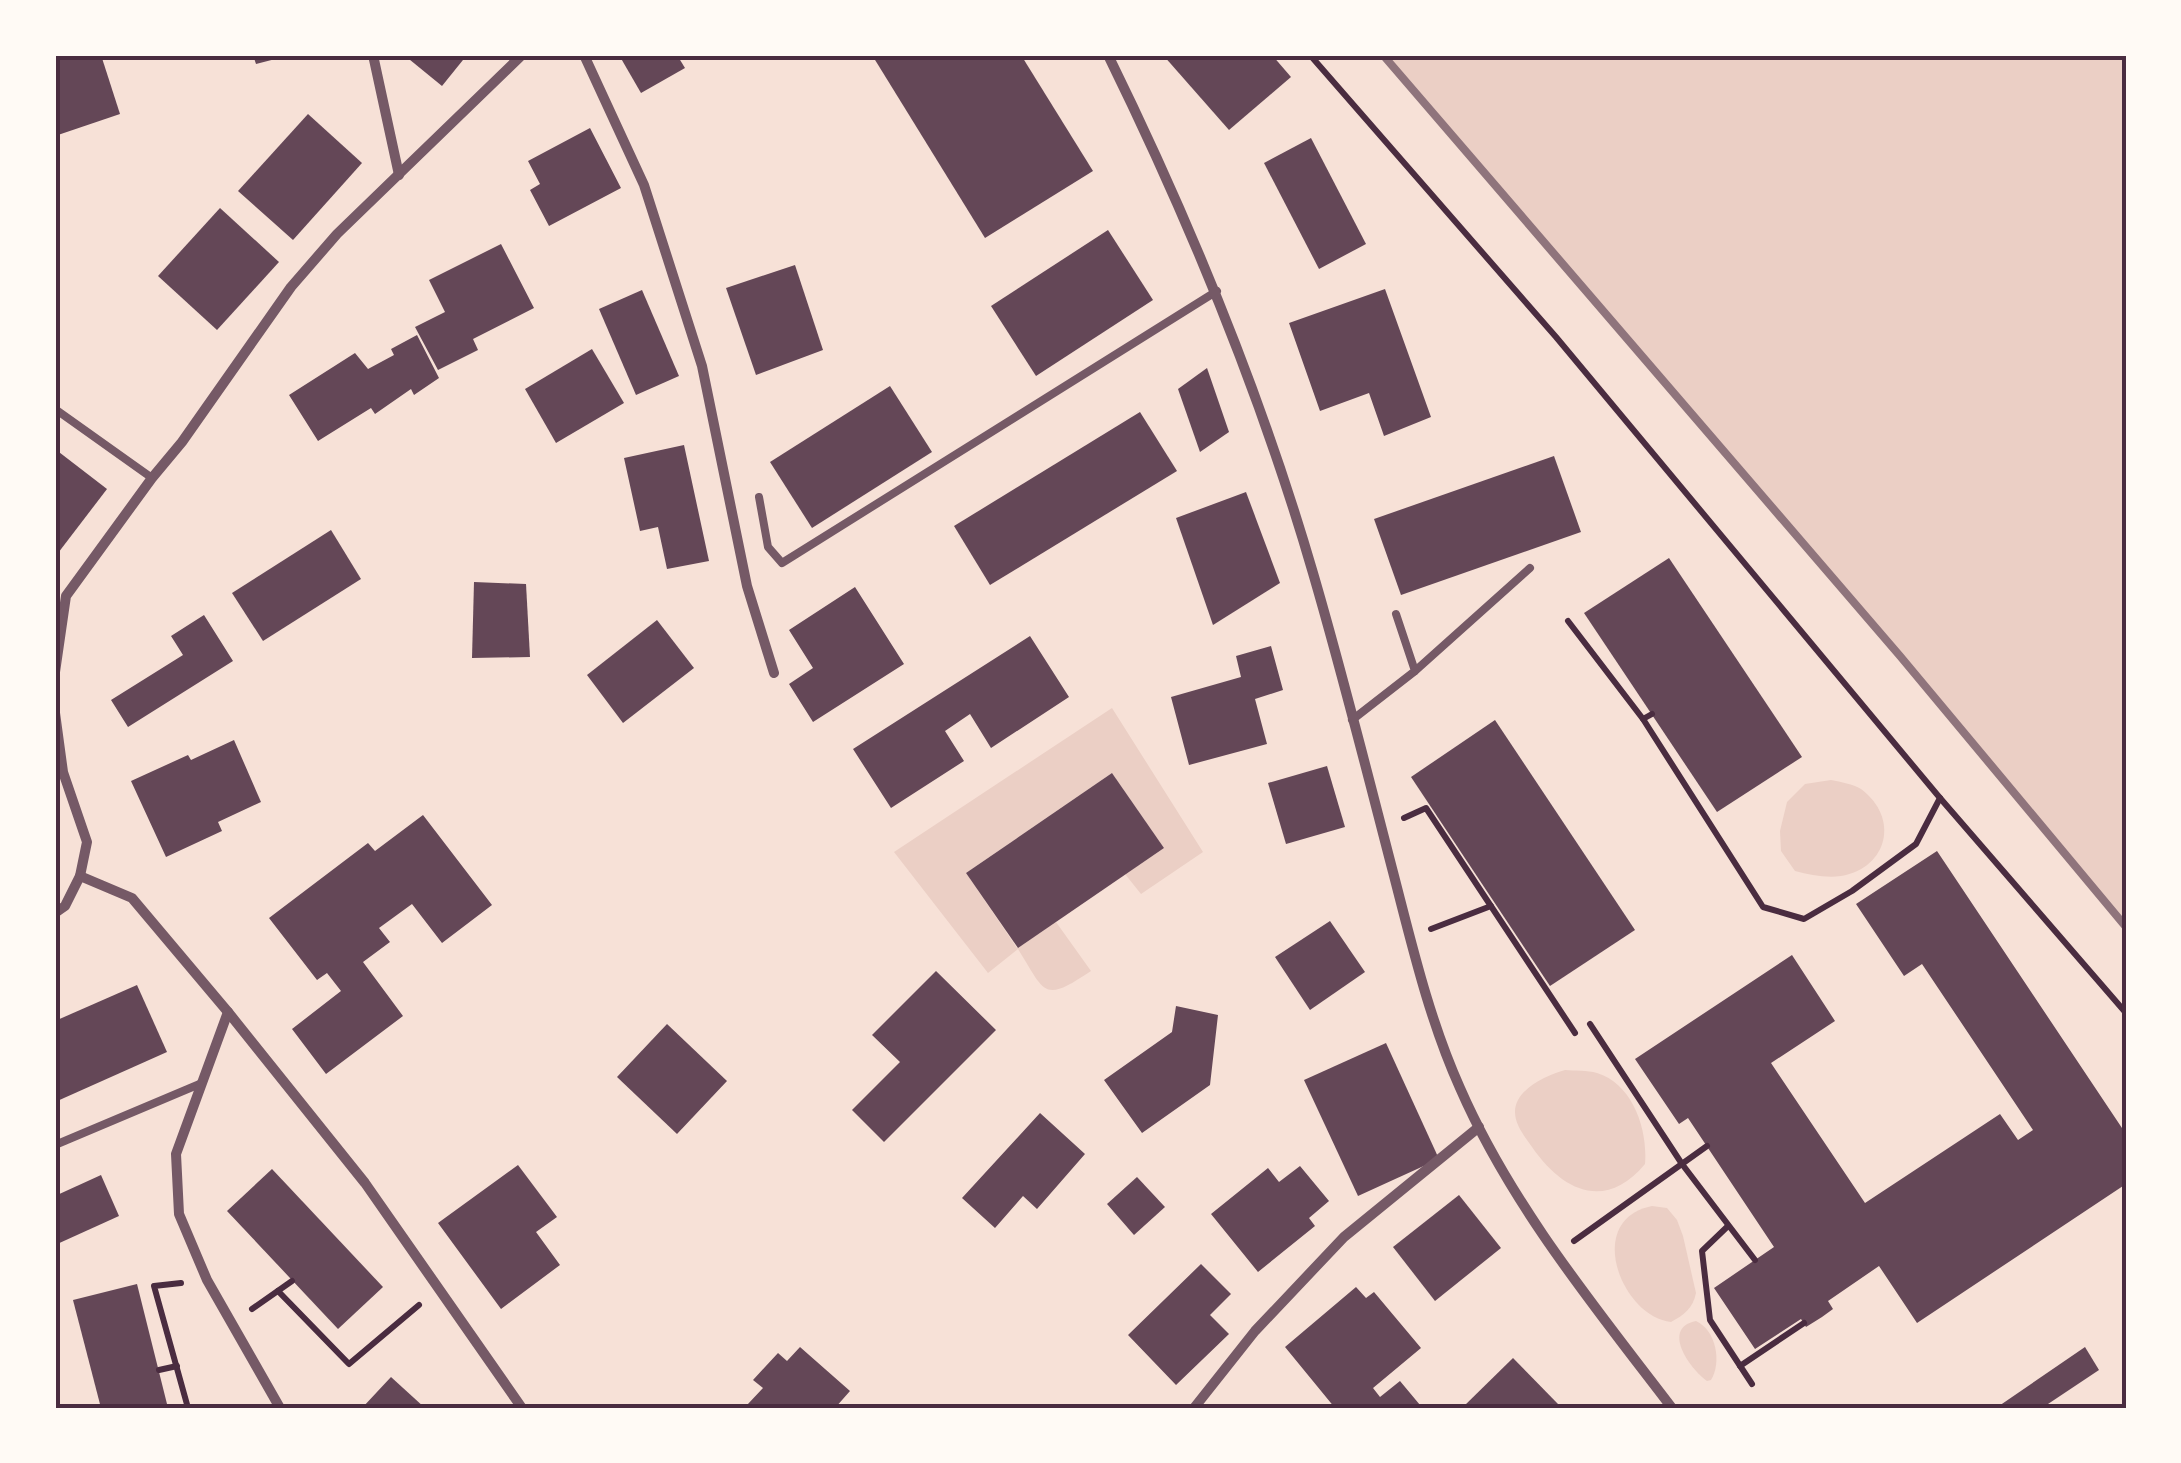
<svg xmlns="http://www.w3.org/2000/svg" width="2181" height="1463" font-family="'Archivo Narrow',sans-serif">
<rect width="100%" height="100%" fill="#f7e1d7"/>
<g fill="#ebcfc5">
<path d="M 1383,55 L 2126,55 L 2126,922 Z"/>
<path d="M 1112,708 L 1203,852 L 1141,894 L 1125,874 L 1164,848 L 1112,773 L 966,873 L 1017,948 L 1056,922 L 1091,971 C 1043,1003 1046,994 1018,949 L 988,973 L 894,852 Z"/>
<path d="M 1831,780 C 1841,782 1853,784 1861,789 C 1900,818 1888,868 1841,876 C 1826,878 1810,875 1795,871 L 1781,851 L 1780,831 L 1787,802 L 1805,784 Z"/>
<path d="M 1565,1070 C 1575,1071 1587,1070 1597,1073 C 1633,1084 1648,1130 1645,1164 C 1606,1211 1563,1192 1532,1147 C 1525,1137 1515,1125 1515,1112 C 1515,1089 1547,1075 1565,1070 Z"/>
<path d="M 1652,1206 L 1667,1208 L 1677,1220 L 1683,1236 L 1696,1293 C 1693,1308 1684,1315 1671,1322 C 1622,1317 1583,1220 1652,1206 Z"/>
<path d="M 1696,1321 C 1716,1330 1722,1362 1711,1380 L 1707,1381 C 1689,1368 1661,1328 1696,1321 Z"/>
</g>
<g fill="#644757">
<path d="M 55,55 L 101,55 L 120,114 L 55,136 Z"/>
<path d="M 253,55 L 287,55 L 287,56 L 256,64 Z"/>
<path d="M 404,55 L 467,55 L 442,86 Z"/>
<path d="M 619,55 L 677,55 L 685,68 L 641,93 Z"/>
<path d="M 872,55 L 1021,55 L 1093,171 L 985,238 Z"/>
<path d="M 1163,55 L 1272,55 L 1291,77 L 1229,130 Z"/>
<path d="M 308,114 L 362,163 L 293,240 L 238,191 Z"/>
<path d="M 590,128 L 621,188 L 549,226 L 530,190 L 540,184 L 528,161 Z"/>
<path d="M 1311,138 L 1366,244 L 1319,269 L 1264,163 Z"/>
<path d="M 220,208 L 279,262 L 217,330 L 158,276 Z"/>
<path d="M 1108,230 L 1153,300 L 1036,376 L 991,306 Z"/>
<path d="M 501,244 L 534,308 L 473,339 L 478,350 L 438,370 L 415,327 L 445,312 L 429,280 Z"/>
<path d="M 795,265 L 823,350 L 756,375 L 726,288 Z"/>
<path d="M 1385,289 L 1431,417 L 1384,436 L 1369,393 L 1320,411 L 1289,323 Z"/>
<path d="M 642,290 L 679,376 L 636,395 L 599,309 Z"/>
<path d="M 417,335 L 439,378 L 414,395 L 411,389 L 375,414 L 371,408 L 318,441 L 289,395 L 355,353 L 368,369 L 394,355 L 391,349 Z"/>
<path d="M 592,349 L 624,403 L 556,443 L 525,389 Z"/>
<path d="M 1207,368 L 1229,432 L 1200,452 L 1178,389 Z"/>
<path d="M 890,386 L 932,452 L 812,528 L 770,462 Z"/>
<path d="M 1140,412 L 1177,471 L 990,585 L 954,526 Z"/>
<path d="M 684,445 L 709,561 L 667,569 L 658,527 L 640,531 L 624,458 Z"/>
<path d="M 55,449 L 107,489 L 55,557 Z"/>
<path d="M 1554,456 L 1581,532 L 1401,595 L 1374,519 Z"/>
<path d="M 1246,492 L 1280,583 L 1213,625 L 1176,518 Z"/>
<path d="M 331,530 L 361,579 L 263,641 L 232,593 Z"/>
<path d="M 1669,558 L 1802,757 L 1717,812 L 1584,613 Z"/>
<path d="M 474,582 L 526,584 L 530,657 L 472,658 Z"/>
<path d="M 855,587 L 904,664 L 813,722 L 789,684 L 813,668 L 789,630 Z"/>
<path d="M 204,615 L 233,661 L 128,727 L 111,700 L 183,655 L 171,636 Z"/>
<path d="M 657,620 L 694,668 L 623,723 L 587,675 Z"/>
<path d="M 1030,636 L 1069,697 L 991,748 L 970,714 L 945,731 L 964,761 L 891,808 L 853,749 Z"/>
<path d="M 1271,646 L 1283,690 L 1255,699 L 1267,744 L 1189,765 L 1171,697 L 1241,677 L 1236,656 Z"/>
<path d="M 1495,720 L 1635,930 L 1550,986 L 1411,777 Z"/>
<path d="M 234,740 L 261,802 L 218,822 L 222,831 L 166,857 L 131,781 L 188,755 L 191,760 Z"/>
<path d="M 1327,766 L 1345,827 L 1286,844 L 1268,783 Z"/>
<path d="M 1112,773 L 1164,848 L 1018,948 L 966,873 Z"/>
<path d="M 423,815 L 492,905 L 442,943 L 412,904 L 379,928 L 390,942 L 363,962 L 403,1016 L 326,1074 L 292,1029 L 341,991 L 327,973 L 317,980 L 269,918 L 368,843 L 375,851 Z"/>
<path d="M 1937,851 L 2126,1134 L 2126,1184 L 1917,1323 L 1879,1266 L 1828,1301 L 1833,1309 L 1822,1317 L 1806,1327 L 1801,1319 L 1755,1349 L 1714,1288 L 1774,1247 L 1688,1118 L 1679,1124 L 1635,1059 L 1792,955 L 1835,1021 L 1771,1063 L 1865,1203 L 2000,1114 L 2018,1140 L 2033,1130 L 1922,964 L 1904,976 L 1856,904 Z"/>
<path d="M 1330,921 L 1365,972 L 1310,1010 L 1275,957 Z"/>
<path d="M 936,971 L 996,1030 L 884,1142 L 852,1110 L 900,1062 L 872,1035 Z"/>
<path d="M 137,985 L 167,1052 L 55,1102 L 55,1021 Z"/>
<path d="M 1176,1006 L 1218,1015 L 1210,1085 L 1142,1133 L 1104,1080 L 1172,1032 Z"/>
<path d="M 667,1024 L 727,1081 L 677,1134 L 617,1077 Z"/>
<path d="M 1386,1043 L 1439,1159 L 1358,1196 L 1304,1080 Z"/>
<path d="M 1040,1113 L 1085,1154 L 1037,1209 L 1023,1196 L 995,1228 L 962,1198 Z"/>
<path d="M 518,1165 L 557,1217 L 536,1232 L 560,1265 L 501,1309 L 438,1223 Z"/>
<path d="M 1300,1166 L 1329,1201 L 1309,1218 L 1315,1226 L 1258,1272 L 1211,1214 L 1268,1168 L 1279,1182 Z"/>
<path d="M 272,1169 L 383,1287 L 338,1329 L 227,1211 Z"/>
<path d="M 101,1175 L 119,1216 L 55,1245 L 55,1196 Z"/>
<path d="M 1137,1177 L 1165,1207 L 1134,1235 L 1107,1204 Z"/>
<path d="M 1459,1195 L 1501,1248 L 1435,1301 L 1393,1247 Z"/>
<path d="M 1201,1264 L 1231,1294 L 1210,1315 L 1229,1334 L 1176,1385 L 1128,1335 Z"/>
<path d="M 137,1284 L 168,1408 L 101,1408 L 73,1300 Z"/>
<path d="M 1356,1287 L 1366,1298 L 1374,1292 L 1421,1348 L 1373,1388 L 1380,1397 L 1400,1381 L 1420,1405 L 1417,1408 L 1335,1408 L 1285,1347 Z"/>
<path d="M 800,1347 L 850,1391 L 835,1408 L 751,1408 L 747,1405 L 763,1388 L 753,1380 L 778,1353 L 787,1361 Z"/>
<path d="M 2085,1347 L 2099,1370 L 2042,1408 L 1996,1408 Z"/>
<path d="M 1513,1358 L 1558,1404 L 1554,1408 L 1462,1408 Z"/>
<path d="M 391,1377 L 425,1408 L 362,1408 Z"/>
</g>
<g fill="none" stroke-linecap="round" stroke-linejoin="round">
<g stroke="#4a2c40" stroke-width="6">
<path d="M 1310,55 L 1556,337 L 1940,798 L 2126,1013"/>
<path d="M 1568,621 L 1643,719 L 1652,714"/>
<path d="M 1643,719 L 1763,907 L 1804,919 L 1852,891 L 1916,844 L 1940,798"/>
<path d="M 1404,818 L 1426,808 L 1575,1033"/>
<path d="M 1431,929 L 1491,906"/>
<path d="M 1590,1024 L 1682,1164 L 1755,1260"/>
<path d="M 1728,1226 L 1702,1251 L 1710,1320 L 1752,1384"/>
<path d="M 1574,1241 L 1707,1146"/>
<path d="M 181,1283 L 154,1286 L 188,1408"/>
<path d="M 278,1291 L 349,1364 L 419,1305"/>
<path d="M 252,1309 L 292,1281"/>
<path d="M 1740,1366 L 1804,1323"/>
<path d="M 159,1370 L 177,1366"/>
</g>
<g stroke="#755966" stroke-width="8">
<path d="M 55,409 L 152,478"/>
<path d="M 759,497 L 768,547 L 782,563 L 1217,291"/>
<path d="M 1415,671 L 1530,568"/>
<path d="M 1352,720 L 1415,671 L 1396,614"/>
<path d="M 55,1145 L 202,1083"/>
</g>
<g stroke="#755966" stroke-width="10">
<path d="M 373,55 L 399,175"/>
<path d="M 584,55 L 644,185 L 702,366 L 747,586 L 774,673"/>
<path d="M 1108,55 C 1190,222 1261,394 1313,573 C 1342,672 1367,772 1393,872 C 1412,945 1429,1019 1460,1088 C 1511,1205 1595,1307 1672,1408"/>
<path d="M 55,672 L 66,596 L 152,478 L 182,442 L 291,287 L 337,234 L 522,55"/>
<path d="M 55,713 L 63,772 L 87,842 L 80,876 L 65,906 L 55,913"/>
<path d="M 80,876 L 132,898 L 228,1012 L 365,1183 L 522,1408"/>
<path d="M 228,1012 L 176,1154 L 179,1214 L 207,1280 L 280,1408"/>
<path d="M 1194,1408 L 1255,1331 L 1344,1237 L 1479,1127"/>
</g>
<path stroke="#8f747c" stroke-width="8" d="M 1383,55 L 1900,656 L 2126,927"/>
</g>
<rect width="2181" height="1463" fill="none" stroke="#fffaf5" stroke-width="115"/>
<rect x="58" y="58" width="2066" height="1348" fill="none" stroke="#4a2c40" stroke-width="4"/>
</svg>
